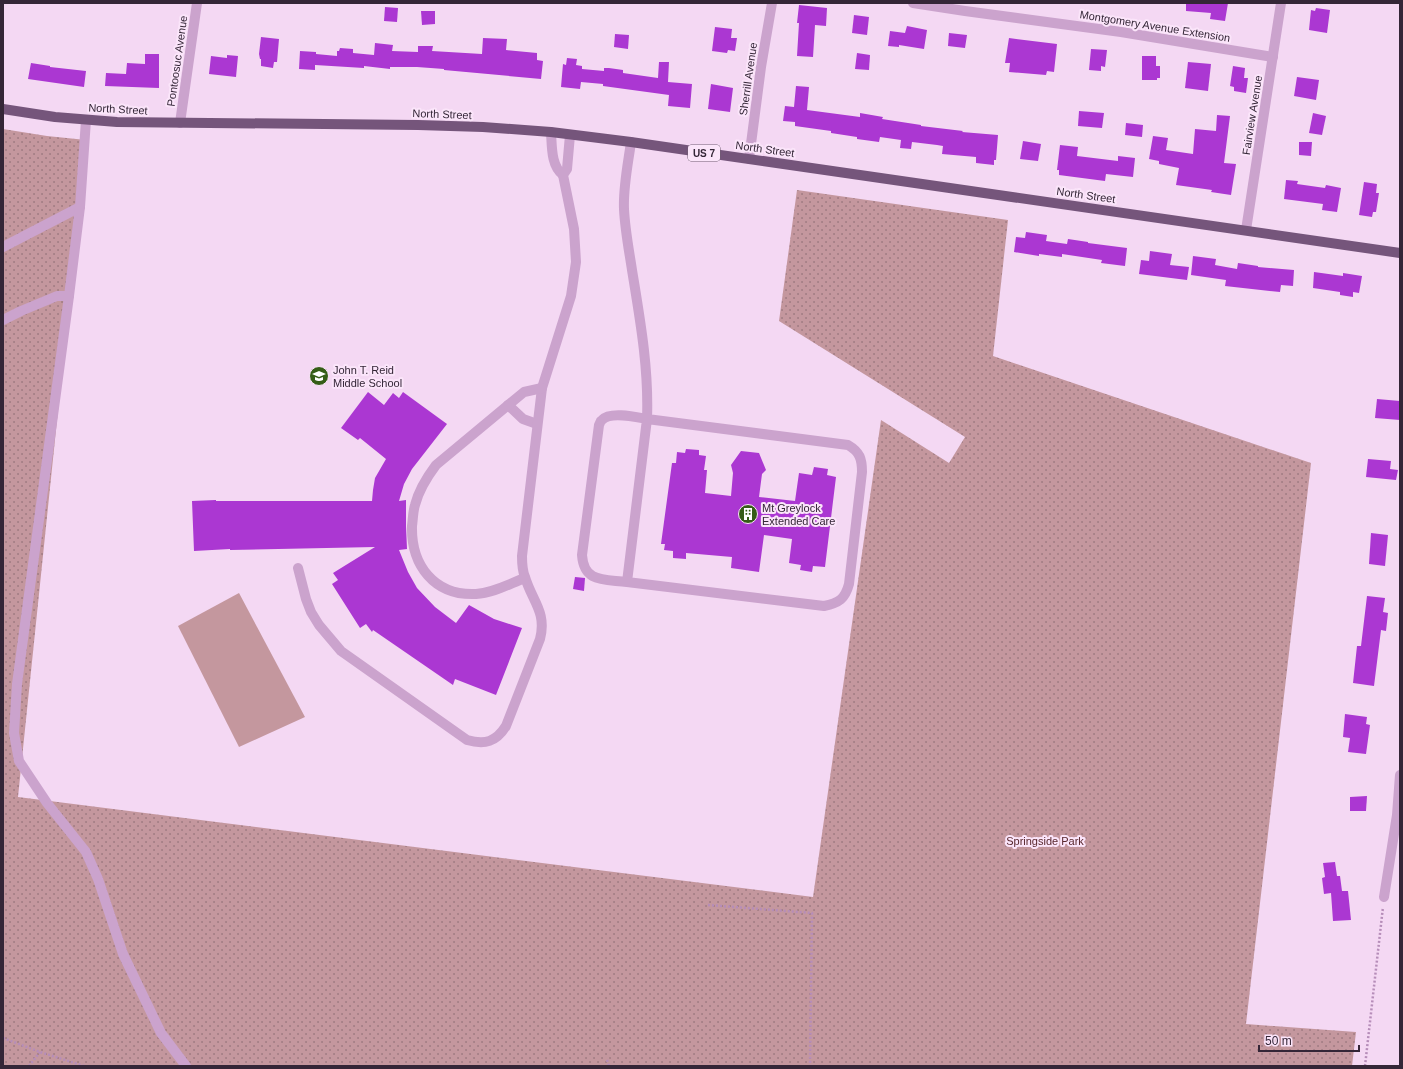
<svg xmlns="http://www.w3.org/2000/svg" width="1403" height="1069" font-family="Arial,sans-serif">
<defs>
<pattern id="park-dots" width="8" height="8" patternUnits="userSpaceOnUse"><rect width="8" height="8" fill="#c4979e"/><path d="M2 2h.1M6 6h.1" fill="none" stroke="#a07b82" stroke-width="1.8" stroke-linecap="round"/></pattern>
</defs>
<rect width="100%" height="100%" fill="#f4d8f3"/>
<path fill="#c4979e" d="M 239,593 L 305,717 L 239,747 L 178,626 Z"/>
<path fill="url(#park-dots)" d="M 3,129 L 47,136 L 86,140 L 18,797 L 813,897 L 881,420 L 949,463 L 965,437 L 779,321 L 797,190 L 1008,220 L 993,356 L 1311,463 L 1246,1024 L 1356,1032 L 1352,1066 L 3,1066 Z"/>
<g fill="#ab37d2">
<path d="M 1186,3 L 1228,3 L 1225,21 L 1210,19 L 1211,13 L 1186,11 Z"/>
<path d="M 799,5 L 827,8 L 826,26 L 815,25 L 813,57 L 797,56 L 799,23 L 797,23 Z"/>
<path d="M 385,7 L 398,8 L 397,22 L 384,21 Z"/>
<path d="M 1316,8 L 1330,10 L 1327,33 L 1309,30 L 1311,10 L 1315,11 Z"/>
<path d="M 421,11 L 435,11 L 435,24 L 422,25 Z"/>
<path d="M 854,15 L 869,17 L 867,35 L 852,33 Z"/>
<path d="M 907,26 L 927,30 L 924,49 L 899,45 L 899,47 L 888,46 L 890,31 L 905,33 Z"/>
<path d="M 715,27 L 732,29 L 731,38 L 737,38 L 735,51 L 728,50 L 727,53 L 712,51 Z"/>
<path d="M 949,33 L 967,35 L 965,48 L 948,46 Z"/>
<path d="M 615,34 L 629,35 L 628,49 L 614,47 Z"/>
<path d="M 261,37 L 279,39 L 277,62 L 274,62 L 273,68 L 261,66 L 261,59 L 260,59 L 259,54 Z"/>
<path d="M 483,38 L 507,39 L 506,50 L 537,53 L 537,60 L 543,61 L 541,79 L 444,70 L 444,69 L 417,67 L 390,67 L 390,69 L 364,66 L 364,68 L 315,65 L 315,70 L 299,69 L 300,51 L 316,52 L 316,54 L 337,56 L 337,51 L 339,51 L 340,48 L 353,49 L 353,53 L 374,55 L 375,43 L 393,45 L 392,51 L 418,52 L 418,46 L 433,46 L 432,51 L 482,54 Z"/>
<path d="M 1009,38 L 1057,44 L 1054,72 L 1047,71 L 1046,75 L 1009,72 L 1010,63 L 1005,63 Z"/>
<path d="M 1091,49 L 1107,50 L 1105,67 L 1101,66 L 1101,71 L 1089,70 Z"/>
<path d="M 857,53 L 870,55 L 869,70 L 855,69 Z"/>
<path d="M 145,54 L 159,54 L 159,88 L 105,86 L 106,73 L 126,74 L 127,63 L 145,64 Z"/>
<path d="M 227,55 L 238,56 L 236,77 L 209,74 L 211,56 L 227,58 Z"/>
<path d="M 1142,56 L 1156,56 L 1156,66 L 1160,66 L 1160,78 L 1157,78 L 1157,80 L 1142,80 Z"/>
<path d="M 567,58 L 577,59 L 576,65 L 582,66 L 582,69 L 604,71 L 604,68 L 609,68 L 623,70 L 623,73 L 658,78 L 659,62 L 669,62 L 668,82 L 692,84 L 690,108 L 668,106 L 669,95 L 603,86 L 603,84 L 581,82 L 580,89 L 561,87 L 563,64 L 566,65 Z"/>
<path d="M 1188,62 L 1211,64 L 1208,91 L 1185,88 Z"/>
<path d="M 31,63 L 50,66 L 50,67 L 86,71 L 84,87 L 28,79 Z"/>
<path d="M 1233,66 L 1245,68 L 1244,78 L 1248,78 L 1246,93 L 1234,91 L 1234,87 L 1230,86 Z"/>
<path d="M 1297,77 L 1319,80 L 1316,100 L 1294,96 Z"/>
<path d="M 711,84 L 733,88 L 730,112 L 708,109 Z"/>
<path d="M 796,86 L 809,87 L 807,110 L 860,117 L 860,113 L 883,117 L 882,119 L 921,125 L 921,126 L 963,131 L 962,132 L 998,135 L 996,160 L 994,160 L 994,165 L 976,163 L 976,157 L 942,154 L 943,146 L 937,145 L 912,142 L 911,149 L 900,148 L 901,140 L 880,137 L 879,142 L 857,139 L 857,137 L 831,133 L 831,131 L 795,126 L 795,122 L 783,121 L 785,106 L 794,107 Z"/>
<path d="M 1079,111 L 1104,113 L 1102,128 L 1078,126 Z"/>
<path d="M 1313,113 L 1326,116 L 1322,135 L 1309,133 Z"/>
<path d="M 1217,115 L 1230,116 L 1224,163 L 1236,164 L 1231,195 L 1211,192 L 1212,190 L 1176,185 L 1179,168 L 1159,164 L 1159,161 L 1149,159 L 1153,136 L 1168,138 L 1166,150 L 1193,154 L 1195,129 L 1216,131 Z"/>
<path d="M 1126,123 L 1143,125 L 1142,137 L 1125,135 Z"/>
<path d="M 1023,141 L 1041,144 L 1038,161 L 1020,159 Z"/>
<path d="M 1299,142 L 1312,142 L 1311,156 L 1299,155 Z"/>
<path d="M 1060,145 L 1078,147 L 1077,156 L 1118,161 L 1118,156 L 1135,158 L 1133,177 L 1106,174 L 1105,181 L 1059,175 L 1059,170 L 1057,170 Z"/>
<path d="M 1286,180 L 1298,181 L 1297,184 L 1325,188 L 1326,185 L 1341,188 L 1337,212 L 1322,210 L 1323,204 L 1284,199 Z"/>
<path d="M 1364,182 L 1377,184 L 1376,193 L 1379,193 L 1376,212 L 1373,212 L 1372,217 L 1359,215 Z"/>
<path d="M 1026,232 L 1047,235 L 1046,241 L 1067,244 L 1068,239 L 1088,242 L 1088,243 L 1127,248 L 1125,266 L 1101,263 L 1102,260 L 1062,254 L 1062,257 L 1039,254 L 1039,256 L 1014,252 L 1016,237 L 1025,238 Z"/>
<path d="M 1150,251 L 1172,254 L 1170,265 L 1189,267 L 1187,280 L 1139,274 L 1141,260 L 1149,261 Z"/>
<path d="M 1193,256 L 1216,259 L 1215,265 L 1237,269 L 1238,263 L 1258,266 L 1258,267 L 1294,270 L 1293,286 L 1281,285 L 1280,292 L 1225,286 L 1226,280 L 1191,275 Z"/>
<path d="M 1314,272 L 1343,276 L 1343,273 L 1362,276 L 1359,293 L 1353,292 L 1353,297 L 1340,295 L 1340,292 L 1313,288 Z"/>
<path d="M 368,392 L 384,405 L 393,393 L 399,398 L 403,392 L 447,424 L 412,469 L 404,484 L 399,501 L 406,500 L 406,526 L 407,549 L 399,550 L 408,572 L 417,588 L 435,607 L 456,623 L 469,605 L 494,619 L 522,628 L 496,695 L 455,679 L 453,685 L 373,630 L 372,632 L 366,624 L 360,628 L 332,584 L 338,580 L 333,573 L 375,547 L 230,550 L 230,549 L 194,551 L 192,501 L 216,500 L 216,501 L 372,501 L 373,490 L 375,478 L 386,459 L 360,438 L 358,440 L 341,428 Z"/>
<path d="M 1377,399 L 1400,401 L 1400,420 L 1375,418 Z"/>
<path d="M 686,449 L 699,450 L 699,455 L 706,456 L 704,470 L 707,470 L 705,493 L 731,496 L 733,473 L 731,465 L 741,451 L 759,453 L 766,470 L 762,474 L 759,497 L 795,501 L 799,473 L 812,475 L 814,467 L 828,469 L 827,475 L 836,477 L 825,567 L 813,566 L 812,572 L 800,570 L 801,565 L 789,563 L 792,539 L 764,535 L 759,572 L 731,568 L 732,557 L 686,553 L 686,559 L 673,558 L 673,551 L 664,550 L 665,544 L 661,544 L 672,463 L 676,463 L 677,452 L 685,453 Z"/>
<path d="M 1368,459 L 1391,461 L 1390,469 L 1398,470 L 1396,480 L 1366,477 Z"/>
<path d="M 1371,533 L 1388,535 L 1385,566 L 1369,564 Z"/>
<path d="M 575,577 L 585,578 L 584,591 L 573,589 Z"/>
<path d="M 1367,596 L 1385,598 L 1383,612 L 1388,613 L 1386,631 L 1381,630 L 1374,686 L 1353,683 L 1357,646 L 1361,646 Z"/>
<path d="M 1345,714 L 1367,717 L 1366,724 L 1370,725 L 1366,754 L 1348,752 L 1350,738 L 1343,737 Z"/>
<path d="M 1367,796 L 1366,811 L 1350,811 L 1350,797 Z"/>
<path d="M 1335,862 L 1337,876 L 1340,876 L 1342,891 L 1348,891 L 1351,920 L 1333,921 L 1331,893 L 1324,894 L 1322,878 L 1325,877 L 1323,863 Z"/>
</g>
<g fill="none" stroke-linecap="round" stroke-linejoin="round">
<g stroke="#b68db9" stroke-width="2.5" stroke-dasharray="2 2" stroke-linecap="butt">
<path d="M 708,905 L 812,913 L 810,1066"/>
<path d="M 3,1038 L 40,1052 L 84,1066"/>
<path d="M 607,1060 L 609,1066"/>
<path d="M 29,1066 L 40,1052"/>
<path d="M 1365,1066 L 1383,907"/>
</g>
<g stroke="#cba3cd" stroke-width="10">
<path d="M 913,3 L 965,11 L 1121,32 L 1273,57"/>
<path d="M 180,123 L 197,3"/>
<path d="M 551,132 C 552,147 551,166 563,175"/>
<path d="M 749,159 L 761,67 L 772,3"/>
<path d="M 1246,230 L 1281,3"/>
<path d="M 3,247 L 80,207"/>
<path d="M 69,296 L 80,207 L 86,120"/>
<path d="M 3,320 L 21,311 L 57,296 L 69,296 L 17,684 L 14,733 L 19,761 L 47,803 L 86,852 L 98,879 L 123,954 L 161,1033 L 186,1066"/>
<path d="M 508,405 L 523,419 L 537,424"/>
<path d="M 298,568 L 306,599 L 311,612 L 319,625 L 341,651 L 467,740 C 485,745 496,742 506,726 L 540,639 C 547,612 532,601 525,577 C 522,570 522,563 522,556 L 542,388 L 571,296 L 576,262 L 574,229 L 563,175 L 567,169 L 570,135"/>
<path d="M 525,578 C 509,584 493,593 476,594 C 434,596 411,565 412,526 C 413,519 413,511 415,505 C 419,489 427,477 436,465 L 524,392 L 542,388"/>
<path d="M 627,582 C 604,579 584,583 582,555 L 599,425 C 600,424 600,421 602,420 C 610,411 636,417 647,419 L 627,582 L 824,606 C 839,603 845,599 849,584 L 862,472 C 862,459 860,452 848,445 L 647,419 C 649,369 640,319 632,270 C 629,250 625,230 624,209 C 623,187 628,164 631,142"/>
<path d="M 1384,897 L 1397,815 L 1400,775"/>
</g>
<path stroke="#75557b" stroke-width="10" d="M 3,109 L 55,117 L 117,122 L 418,125 L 483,127 L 551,132 L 631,142 L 1400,253"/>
</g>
<defs>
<symbol id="school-disc" viewBox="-11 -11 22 22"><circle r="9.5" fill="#355d17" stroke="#fbe5fa"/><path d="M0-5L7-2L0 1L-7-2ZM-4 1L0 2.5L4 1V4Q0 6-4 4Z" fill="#fff"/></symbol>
<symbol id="building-disc" viewBox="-11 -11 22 22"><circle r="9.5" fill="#355d17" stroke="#fbe5fa"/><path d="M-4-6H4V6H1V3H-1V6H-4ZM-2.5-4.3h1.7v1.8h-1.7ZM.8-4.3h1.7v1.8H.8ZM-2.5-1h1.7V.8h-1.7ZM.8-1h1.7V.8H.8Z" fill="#fff"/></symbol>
</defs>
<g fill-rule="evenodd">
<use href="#school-disc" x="308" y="365" width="22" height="22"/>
<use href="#building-disc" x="737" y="503" width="22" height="22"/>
</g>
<g text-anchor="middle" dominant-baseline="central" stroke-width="4" stroke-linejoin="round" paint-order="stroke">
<rect fill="#fbe5fa" stroke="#705f72" stroke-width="1" x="688" y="145" width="32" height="16" rx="3"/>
<g font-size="10" font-weight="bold" fill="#342637">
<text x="704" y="153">US 7</text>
</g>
<g font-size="11" fill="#342637" stroke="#fbe5fa">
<text transform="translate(1155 26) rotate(9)">Montgomery Avenue Extension</text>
<text transform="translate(177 61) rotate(-82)">Pontoosuc Avenue</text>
<text transform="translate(748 79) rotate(-82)">Sherrill Avenue</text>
<text transform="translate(118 109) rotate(3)">North Street</text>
<text transform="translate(442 114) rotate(2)">North Street</text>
<text transform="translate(1252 115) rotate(-81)">Fairview Avenue</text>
<text transform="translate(765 149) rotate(8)">North Street</text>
<text transform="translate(1086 195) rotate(8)">North Street</text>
</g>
<g font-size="11" fill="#342637" stroke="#fbe5fa" text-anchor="start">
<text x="333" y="370">John T. Reid<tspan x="333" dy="13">Middle School</tspan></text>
<text x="762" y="508">Mt Greylock<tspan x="762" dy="13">Extended Care</tspan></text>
</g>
<g font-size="11" fill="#58272d" stroke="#fbe5fa">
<text x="1045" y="841">Springside Park</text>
</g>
</g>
<rect width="1403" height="1069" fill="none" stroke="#342637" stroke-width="8"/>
<path d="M1259 1045v6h100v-6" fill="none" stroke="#342637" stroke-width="2"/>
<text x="1265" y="1045" font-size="12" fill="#342637" stroke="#fbe5fa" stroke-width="3" paint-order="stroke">50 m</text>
</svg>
